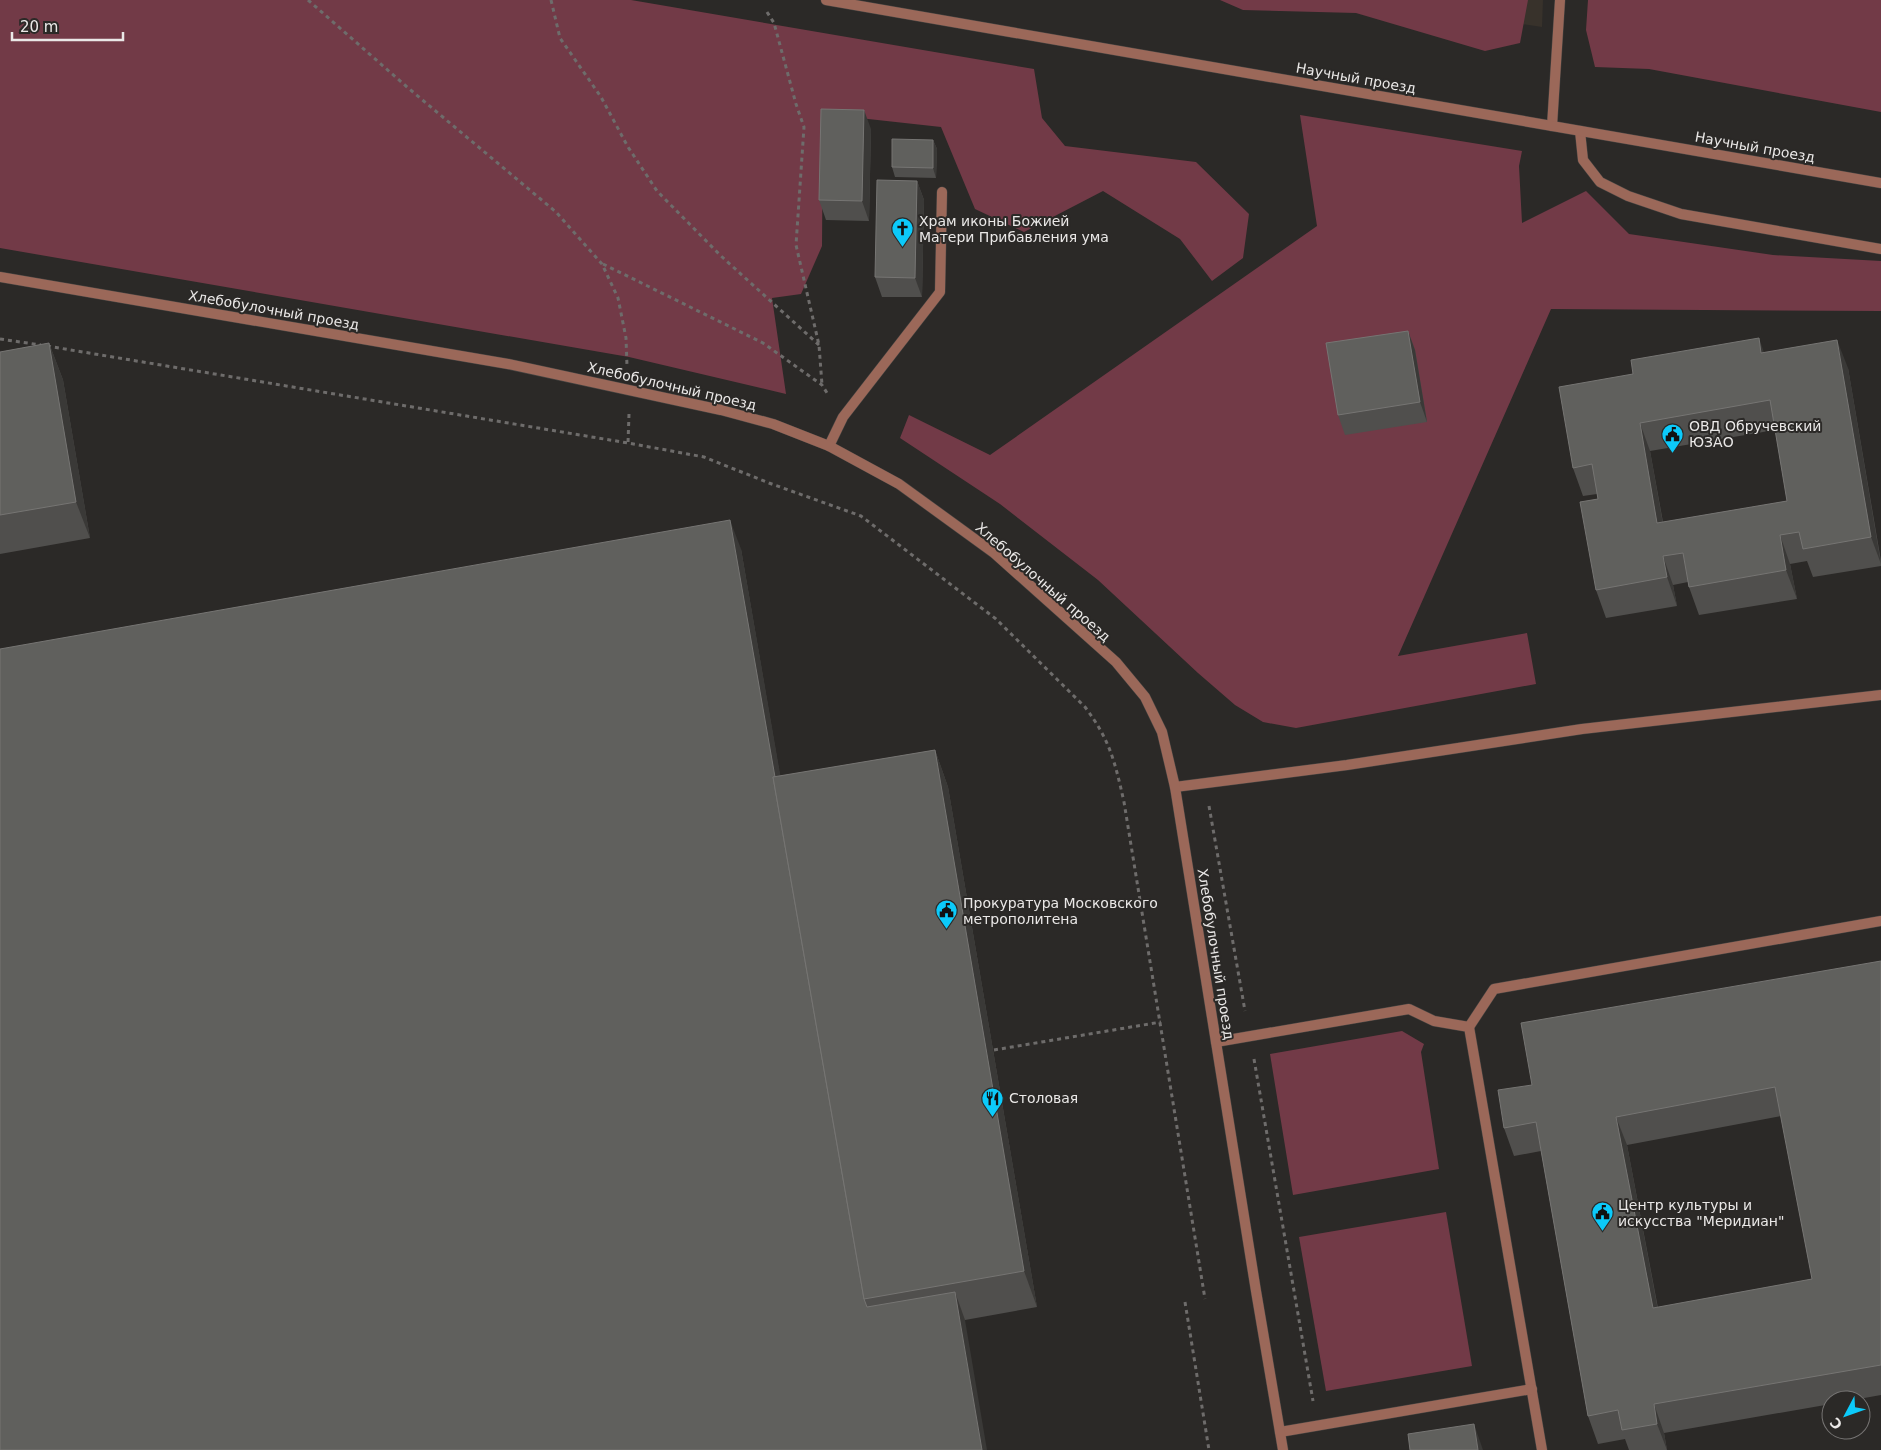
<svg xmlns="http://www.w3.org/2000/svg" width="1881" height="1450" font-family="'DejaVu Sans',sans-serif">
<rect width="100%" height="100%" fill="#2b2927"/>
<path fill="#38322b" d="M 1357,0 L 1543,0 L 1542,27 Z"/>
<g fill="#723a47">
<path d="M 0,0 L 631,0 L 1034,69 L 1042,118 L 1065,146 L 1196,162 L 1249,214 L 1243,258 L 1212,281 L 1180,239 L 1103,191 L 1024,232 L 975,209 L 941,127 L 823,114 L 822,246 L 801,294 L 772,298 L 786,394 L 629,357 L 0,248 Z"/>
<path d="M 1220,0 L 1528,0 L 1520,43 L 1485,51 L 1356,13 L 1243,10 Z"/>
<path d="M 1588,0 L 1881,0 L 1881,112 L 1649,69 L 1595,67 L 1586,30 Z"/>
<path d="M 1300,115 L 1522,151 L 1519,166 L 1522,223 L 1586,191 L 1629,234 L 1773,255 L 1881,261 L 1881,311 L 1551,309 L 1398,656 L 1527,633 L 1536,684 L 1296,728 L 1263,722 L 1235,705 L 1198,673 L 1098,580 L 1000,504 L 900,438 L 909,415 L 990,455 L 1317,226 Z"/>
<path d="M 1402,1031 L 1424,1044 L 1421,1052 L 1439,1169 L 1293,1195 L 1270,1054 Z"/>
<path d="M 1446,1212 L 1472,1366 L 1326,1391 L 1299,1237 Z"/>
</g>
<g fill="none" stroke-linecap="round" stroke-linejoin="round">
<defs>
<g id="service">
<path d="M 1552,126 L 1560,0"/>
<path d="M 1580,131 L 1583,160 L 1600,182 L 1628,196 L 1681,214 L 1881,249"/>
<path d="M 829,446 L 843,417 L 940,292 L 942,192"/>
<path d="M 1175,787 L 1347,765 L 1582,729 L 1881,695"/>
<path d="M 1469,1027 L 1494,989 L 1881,921"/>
<path d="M 1216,1042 L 1409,1009 L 1434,1021 L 1469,1027 L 1542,1450"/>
<path d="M 1280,1432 L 1532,1389"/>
</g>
<g id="tertiary">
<path d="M 826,0 L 1881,183"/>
<path d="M 0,277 L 508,364 L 721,410 L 773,424 L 829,446 L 899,484 L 994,553 L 1116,662 L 1145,697 L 1162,732 L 1175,787 L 1256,1291 L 1283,1450"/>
</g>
</defs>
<use href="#service" stroke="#464442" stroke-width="11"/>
<use href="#tertiary" stroke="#464442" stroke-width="11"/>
<g stroke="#6e6c6b" stroke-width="3" stroke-dasharray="4 4" stroke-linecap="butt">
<path d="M 308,0 L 407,87 L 556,212 L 602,264 L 618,298 L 626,338 L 627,366"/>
<path d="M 551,0 L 560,38 L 601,97 L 628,147 L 657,191 L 721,256 L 819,345"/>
<path d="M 767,12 L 774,23 L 796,104 L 804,127 L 796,245 L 819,345 L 822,385"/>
<path d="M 603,264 L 763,343 L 822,385 L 829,396"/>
<path d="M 0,339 L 41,345"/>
<path d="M 47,346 L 628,443"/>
<path d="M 629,414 L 628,443 L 704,457 L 769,483 L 861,516 L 996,619 L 1085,707 C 1110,740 1115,762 1124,802 L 1205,1299"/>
<path d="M 1209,806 L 1245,1011"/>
<path d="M 994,1050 L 1161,1022"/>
<path d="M 1254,1059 L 1313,1401"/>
<path d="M 1185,1302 L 1209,1450"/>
</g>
<use href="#service" stroke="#9b6859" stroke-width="10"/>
<use href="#tertiary" stroke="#9b6859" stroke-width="10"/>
</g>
<g fill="#504f4d" fill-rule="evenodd">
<path d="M 871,129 L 869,221 L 826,220 L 819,200 Z"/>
<path d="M 933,140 L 937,149 L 936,178 L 895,177 L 892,167 Z"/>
<path d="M 917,181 L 924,200 L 922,297 L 882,297 L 875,277 Z"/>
<path d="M 1408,331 L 1415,350 L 1427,422 L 1345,435 L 1338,415 Z"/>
<path d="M 49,343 L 63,380 L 90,538 L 0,554 L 0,352 Z"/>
<path d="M 1764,352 L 1848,368 L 1881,561 L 1881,566 L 1813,577 L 1807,561 L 1790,564 L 1797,599 L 1699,615 L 1689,587 L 1688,582 L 1673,585 L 1677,606 L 1606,618 L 1596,590 L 1598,499 L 1597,494 L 1583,496 L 1573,468 L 1633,374 ZM 1775,430 L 1787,501 L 1663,522 L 1650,451 Z"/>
<path d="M 741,549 L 780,776 L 935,750 L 948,787 L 1037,1307 L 965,1320 L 0,1450 Z"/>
<path d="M 1881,961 L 1881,1395 L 1853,1400 L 1831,1400 L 1831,1404 L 1664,1433 L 1667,1450 L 1629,1450 L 1625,1439 L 1598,1444 L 1588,1416 L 1541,1151 L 1514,1156 L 1504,1128 L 1532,1085 ZM 1781,1116 L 1812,1279 L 1658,1308 L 1627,1145 Z"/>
</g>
<g fill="#3a3937">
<path d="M 864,110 L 871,129 L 869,221 L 862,201 Z"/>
<path d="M 933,140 L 937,149 L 936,178 L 933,168 Z"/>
<path d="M 917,181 L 924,200 L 922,297 L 915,278 Z"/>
<path d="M 1408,331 L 1415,350 L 1427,422 L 1420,402 Z"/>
<path d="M 1759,338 L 1769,367 L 1761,353 Z"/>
<path d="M 1837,340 L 1848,368 L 1881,564 L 1871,537 Z"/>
<path d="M 49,343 L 63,380 L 90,538 L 76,502 Z"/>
<path d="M 1640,423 L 1650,451 L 1668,552 L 1657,523 Z"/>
<path d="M 730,520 L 741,549 L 871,1297 L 866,1298 Z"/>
<path d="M 1780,535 L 1790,564 L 1797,599 L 1786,570 Z"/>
<path d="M 1663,556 L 1673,585 L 1677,606 L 1667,577 Z"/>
<path d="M 935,750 L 948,787 L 1037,1307 L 1024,1271 Z"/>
<path d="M 1616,1117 L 1627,1145 L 1663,1337 L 1653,1308 Z"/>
<path d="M 955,1292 L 965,1320 L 987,1450 L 982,1450 Z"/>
<path d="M 1654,1404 L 1664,1433 L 1667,1450 L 1657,1424 Z"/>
<path d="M 1474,1424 L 1483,1450 L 1478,1450 Z"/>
</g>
<g fill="#60605d" stroke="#767573" fill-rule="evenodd">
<path d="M 821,109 L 864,110 L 862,201 L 819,200 Z"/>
<path d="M 892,139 L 933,140 L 933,168 L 892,167 Z"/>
<path d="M 877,180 L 917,181 L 915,278 L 875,277 Z"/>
<path d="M 1408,331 L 1420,402 L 1338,415 L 1326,343 Z"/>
<path d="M 1759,338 L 1761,353 L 1837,340 L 1871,537 L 1803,549 L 1799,532 L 1780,535 L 1786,570 L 1689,587 L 1683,553 L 1663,556 L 1667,577 L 1596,590 L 1580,502 L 1598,499 L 1592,464 L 1573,468 L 1559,387 L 1633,374 L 1631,360 ZM 1770,400 L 1787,501 L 1657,523 L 1640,423 Z"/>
<path d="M 49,343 L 76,502 L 0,515 L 0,352 Z"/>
<path d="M 730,520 L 775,777 L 773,777 L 864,1299 L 867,1307 L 955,1292 L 982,1450 L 0,1450 L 0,649 Z"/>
<path d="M 935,750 L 1024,1271 L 864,1299 L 773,777 Z"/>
<path d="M 1881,961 L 1881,1365 L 1654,1404 L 1657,1424 L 1622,1430 L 1618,1410 L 1588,1416 L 1536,1122 L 1504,1128 L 1498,1090 L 1532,1085 L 1521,1023 ZM 1775,1087 L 1812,1279 L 1653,1308 L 1616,1117 Z"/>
<path d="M 1474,1424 L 1478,1450 L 1410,1450 L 1408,1434 Z"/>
</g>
<defs>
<symbol id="church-pin" viewBox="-11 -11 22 30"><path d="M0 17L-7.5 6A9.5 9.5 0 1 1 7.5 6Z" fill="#0ccafa" stroke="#2b2927"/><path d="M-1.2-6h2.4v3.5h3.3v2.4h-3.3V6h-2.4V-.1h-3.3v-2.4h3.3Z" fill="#111"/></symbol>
<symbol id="civic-pin" viewBox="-11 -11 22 30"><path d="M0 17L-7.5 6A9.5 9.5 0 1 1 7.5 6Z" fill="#0ccafa" stroke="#2b2927"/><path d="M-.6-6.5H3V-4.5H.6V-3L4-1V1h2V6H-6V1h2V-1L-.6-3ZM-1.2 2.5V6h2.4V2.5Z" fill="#111"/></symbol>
<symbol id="restaurant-pin" viewBox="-11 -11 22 30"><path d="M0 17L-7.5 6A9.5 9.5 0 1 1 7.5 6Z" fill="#0ccafa" stroke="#2b2927"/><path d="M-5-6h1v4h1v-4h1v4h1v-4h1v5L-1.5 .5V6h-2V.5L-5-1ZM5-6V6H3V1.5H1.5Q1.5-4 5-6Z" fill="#111"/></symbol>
</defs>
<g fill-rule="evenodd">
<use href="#church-pin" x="890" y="216" width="25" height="34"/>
<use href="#civic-pin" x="1660" y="422" width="25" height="34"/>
<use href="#civic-pin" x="934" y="898" width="25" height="34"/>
<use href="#restaurant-pin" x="980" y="1086" width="25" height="34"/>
<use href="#civic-pin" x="1590" y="1200" width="25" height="34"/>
</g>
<g text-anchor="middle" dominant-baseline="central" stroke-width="4" stroke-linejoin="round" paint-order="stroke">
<g font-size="14" fill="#eae8e7" stroke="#2b2927">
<text transform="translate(1356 78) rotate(10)">Научный проезд</text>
<text transform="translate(1755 147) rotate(10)">Научный проезд</text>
<text transform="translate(274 310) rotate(10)">Хлебобулочный проезд</text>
<text transform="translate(672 386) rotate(13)">Хлебобулочный проезд</text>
<text transform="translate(1043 582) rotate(41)">Хлебобулочный проезд</text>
<text transform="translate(1216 954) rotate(81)">Хлебобулочный проезд</text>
</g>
<g font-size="14" fill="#eae8e7" stroke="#2b2927" text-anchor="start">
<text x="919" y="221">Храм иконы Божией<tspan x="919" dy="16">Матери Прибавления ума</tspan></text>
<text x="1689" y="426">ОВД Обручевский<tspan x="1689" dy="16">ЮЗАО</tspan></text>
<text x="963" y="903">Прокуратура Московского<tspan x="963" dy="16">метрополитена</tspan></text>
<text x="1009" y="1098">Столовая</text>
<text x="1618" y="1205">Центр культуры и<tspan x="1618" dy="16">искусства "Меридиан"</tspan></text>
</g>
</g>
<g transform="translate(1846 1415) rotate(229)"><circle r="24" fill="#2b2927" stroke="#777574"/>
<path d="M0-4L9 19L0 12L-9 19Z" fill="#0ccafa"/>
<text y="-8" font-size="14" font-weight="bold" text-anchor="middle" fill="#eae8e7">С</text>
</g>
<path d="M12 32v8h111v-8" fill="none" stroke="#eae8e7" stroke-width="2.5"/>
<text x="20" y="32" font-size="15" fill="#eae8e7" stroke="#2b2927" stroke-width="4" paint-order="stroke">20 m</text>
</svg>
